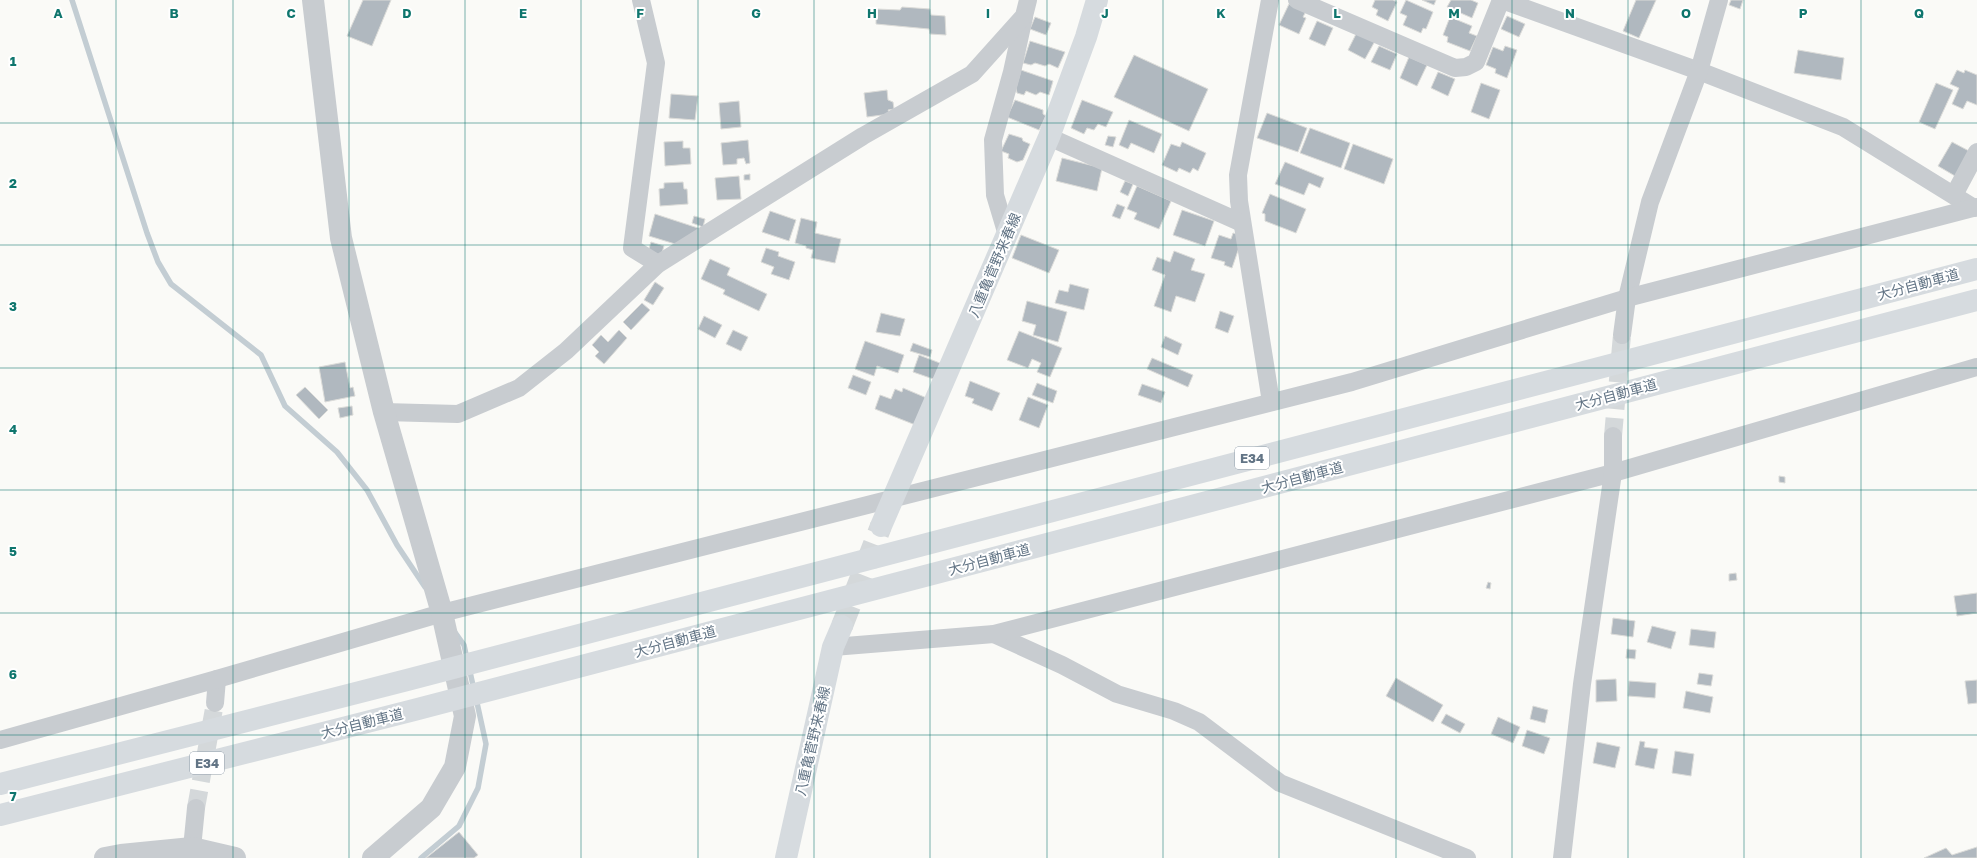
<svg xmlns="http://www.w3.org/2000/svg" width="1977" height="858" font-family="'Golos Text','Noto Sans JP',sans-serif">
<rect width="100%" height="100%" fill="#fafaf7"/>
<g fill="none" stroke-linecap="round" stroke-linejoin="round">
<g stroke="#c3cdd3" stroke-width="5.5">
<path d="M 72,0 L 147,233 L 158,262 L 171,284 L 261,355 L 285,406 L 337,452 L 367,490 L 397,545 L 425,587"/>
<path d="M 454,631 L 464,645 L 467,659"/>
<path d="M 469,667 L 474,690"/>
<path d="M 421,858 L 459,826 L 478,788 L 486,744 L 476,698"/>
</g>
</g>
<g fill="#b0b8bf" stroke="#dcdcd9">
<path d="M 363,0 L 391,0 L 372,46 L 347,36 Z"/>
<path d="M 1375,0 L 1393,0 L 1397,2 L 1388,21 L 1376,15 L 1378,10 L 1372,7 Z"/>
<path d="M 1406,0 L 1433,12 L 1426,29 L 1423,28 L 1421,33 L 1403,25 L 1407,16 L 1400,13 Z"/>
<path d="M 1422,0 L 1436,0 L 1434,5 Z"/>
<path d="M 1451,0 L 1471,0 L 1478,3 L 1472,18 L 1447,7 Z"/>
<path d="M 1636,0 L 1656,0 L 1639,38 L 1623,31 Z"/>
<path d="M 1731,0 L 1743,0 L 1740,9 L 1729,5 Z"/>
<path d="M 1289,4 L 1306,11 L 1303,17 L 1306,18 L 1299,34 L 1279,25 Z"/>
<path d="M 902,7 L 930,9 L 931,15 L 945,16 L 946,35 L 930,34 L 929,29 L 876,24 L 876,9 L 900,10 Z"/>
<path d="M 1507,16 L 1525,24 L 1519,37 L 1501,29 Z"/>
<path d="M 1035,17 L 1051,23 L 1046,35 L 1030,29 Z"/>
<path d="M 1450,17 L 1472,26 L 1469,33 L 1477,36 L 1470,51 L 1447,42 L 1448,37 L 1443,35 Z"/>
<path d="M 1317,21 L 1333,28 L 1325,46 L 1309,39 Z"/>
<path d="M 1357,32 L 1375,41 L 1365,59 L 1348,50 Z"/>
<path d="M 1030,41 L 1065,52 L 1058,68 L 1049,64 L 1045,66 L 1035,63 L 1031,65 L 1023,63 Z"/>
<path d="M 1379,46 L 1397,54 L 1390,70 L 1371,62 Z"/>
<path d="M 1505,46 L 1517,50 L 1507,78 L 1495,73 L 1496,69 L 1486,65 L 1493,47 L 1503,51 Z"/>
<path d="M 1798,50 L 1844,58 L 1841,80 L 1794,73 Z"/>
<path d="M 1134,55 L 1208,89 L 1189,131 L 1114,97 Z"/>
<path d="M 1409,57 L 1427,65 L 1417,86 L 1400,78 Z"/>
<path d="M 1021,70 L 1053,81 L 1049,95 L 1040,92 L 1036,95 L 1026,91 L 1024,95 L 1017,93 L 1016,88 Z"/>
<path d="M 1957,70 L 1964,73 L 1965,70 L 1977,75 L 1977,105 L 1967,101 L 1963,109 L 1952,104 L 1959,88 L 1950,84 Z"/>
<path d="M 1438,72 L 1455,79 L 1448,96 L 1431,88 Z"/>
<path d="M 1481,83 L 1500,90 L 1489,119 L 1471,112 Z"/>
<path d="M 1936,83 L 1953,90 L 1935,129 L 1919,122 Z"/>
<path d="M 887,90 L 888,100 L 893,102 L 894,109 L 888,110 L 890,114 L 867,117 L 864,93 Z"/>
<path d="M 671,94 L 698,96 L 695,120 L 669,118 Z"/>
<path d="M 1015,100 L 1043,110 L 1043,114 L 1046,116 L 1039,130 L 1007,117 Z"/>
<path d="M 1082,100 L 1113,112 L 1106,127 L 1098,124 L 1094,130 L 1087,128 L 1084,134 L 1071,128 Z"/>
<path d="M 739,101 L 741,127 L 721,129 L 719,103 Z"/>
<path d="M 1267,113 L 1307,128 L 1298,152 L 1257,138 Z"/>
<path d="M 1129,120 L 1162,134 L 1154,153 L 1131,143 L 1128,149 L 1119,145 Z"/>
<path d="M 1310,128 L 1350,143 L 1341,168 L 1300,153 Z"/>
<path d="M 1009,134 L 1022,138 L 1023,141 L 1030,144 L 1023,160 L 1017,162 L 1008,158 L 1009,154 L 1001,151 Z"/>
<path d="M 1108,136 L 1116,137 L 1113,147 L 1105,145 Z"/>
<path d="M 748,140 L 750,163 L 746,164 L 744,158 L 737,159 L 737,164 L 723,165 L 721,143 Z"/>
<path d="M 683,141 L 683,148 L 690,148 L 691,164 L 665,166 L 664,142 Z"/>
<path d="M 1182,142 L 1206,153 L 1198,171 L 1193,168 L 1190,173 L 1179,168 L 1177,172 L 1162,165 L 1171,144 L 1180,147 Z"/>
<path d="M 1952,142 L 1969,151 L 1955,176 L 1938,166 Z"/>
<path d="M 1353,144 L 1393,159 L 1384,184 L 1344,169 Z"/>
<path d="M 1062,158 L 1102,168 L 1097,191 L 1056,181 Z"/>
<path d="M 1285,162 L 1324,178 L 1320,188 L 1309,183 L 1304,195 L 1275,184 Z"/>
<path d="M 750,174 L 750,180 L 744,180 L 744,175 Z"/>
<path d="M 739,176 L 741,199 L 717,200 L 715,178 Z"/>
<path d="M 1125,181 L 1133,184 L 1128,196 L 1120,192 Z"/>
<path d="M 683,182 L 684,189 L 687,189 L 688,204 L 660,206 L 659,189 L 664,188 L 664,183 Z"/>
<path d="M 1137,186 L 1171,201 L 1159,229 L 1134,219 L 1137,213 L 1127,209 Z"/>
<path d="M 1270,194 L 1306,209 L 1296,233 L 1265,221 L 1265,214 L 1262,213 Z"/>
<path d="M 1117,204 L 1125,207 L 1120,219 L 1112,216 Z"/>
<path d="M 1182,210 L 1214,221 L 1205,246 L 1173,235 Z"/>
<path d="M 770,211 L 796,220 L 789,241 L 762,232 Z"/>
<path d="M 655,214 L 704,230 L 685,247 L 649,236 Z"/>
<path d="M 694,216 L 705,219 L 703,227 L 692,223 Z"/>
<path d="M 801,218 L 817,222 L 815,233 L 841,239 L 835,263 L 811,258 L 813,250 L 806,248 L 806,246 L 795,243 Z"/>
<path d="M 1233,233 L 1243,236 L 1232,268 L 1224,265 L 1225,262 L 1211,258 L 1219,235 L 1231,239 Z"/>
<path d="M 1021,235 L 1059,250 L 1049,273 L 1012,258 Z"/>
<path d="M 651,242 L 664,246 L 661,256 L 648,252 Z"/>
<path d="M 766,248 L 779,252 L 778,256 L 795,262 L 789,280 L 771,274 L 774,267 L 761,262 Z"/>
<path d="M 1174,251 L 1195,259 L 1191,270 L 1205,274 L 1195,302 L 1176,296 L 1171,312 L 1154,306 L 1165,275 L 1152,270 L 1157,257 L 1170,262 Z"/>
<path d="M 710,259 L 730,268 L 727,275 L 767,294 L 759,311 L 723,294 L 725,290 L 701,279 Z"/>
<path d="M 655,282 L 664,288 L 653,305 L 644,300 Z"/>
<path d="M 1070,284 L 1089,289 L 1084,310 L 1055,303 L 1059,290 L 1068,292 Z"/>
<path d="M 1027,301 L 1067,312 L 1058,342 L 1033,335 L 1036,325 L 1022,321 Z"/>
<path d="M 642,303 L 650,310 L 631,330 L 623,322 Z"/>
<path d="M 1220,311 L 1234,316 L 1228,333 L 1215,328 Z"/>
<path d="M 881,313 L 905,319 L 900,336 L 876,332 Z"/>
<path d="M 704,316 L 722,325 L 715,338 L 698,329 Z"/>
<path d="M 619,330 L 627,338 L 604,364 L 595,356 L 599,352 L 592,345 L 601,335 L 608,342 Z"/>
<path d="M 733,330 L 748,337 L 741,351 L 726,344 Z"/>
<path d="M 1019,331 L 1062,348 L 1050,377 L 1037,372 L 1041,363 L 1032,359 L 1028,368 L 1007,360 Z"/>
<path d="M 1165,336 L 1182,344 L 1178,355 L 1161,347 Z"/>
<path d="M 865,341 L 904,355 L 898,373 L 877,366 L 874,376 L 855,369 Z"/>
<path d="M 913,343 L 932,350 L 930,357 L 910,351 Z"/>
<path d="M 919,355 L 945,365 L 939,381 L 913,372 Z"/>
<path d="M 1152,358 L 1193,375 L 1188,387 L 1147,369 Z"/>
<path d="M 345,362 L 350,388 L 353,387 L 355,396 L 325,402 L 319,367 Z"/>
<path d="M 853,375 L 871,382 L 866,395 L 848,388 Z"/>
<path d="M 970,381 L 1000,393 L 992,411 L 972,403 L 974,399 L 965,396 Z"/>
<path d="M 1037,383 L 1057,391 L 1053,403 L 1032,395 Z"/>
<path d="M 1142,384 L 1165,392 L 1161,403 L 1138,395 Z"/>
<path d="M 305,387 L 328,410 L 319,419 L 296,395 Z"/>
<path d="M 903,388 L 929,399 L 918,426 L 875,409 L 880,395 L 891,399 L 895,389 L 902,392 Z"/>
<path d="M 1028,397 L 1048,405 L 1039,428 L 1019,420 Z"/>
<path d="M 352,406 L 353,415 L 340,418 L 338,408 Z"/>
<path d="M 1779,476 L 1785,477 L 1785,483 L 1779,482 Z"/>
<path d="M 1736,573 L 1737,580 L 1729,581 L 1729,574 Z"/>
<path d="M 1488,582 L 1491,583 L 1490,589 L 1486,588 Z"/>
<path d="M 1977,593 L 1977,613 L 1957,616 L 1954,596 Z"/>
<path d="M 1613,618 L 1635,621 L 1633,637 L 1611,634 Z"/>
<path d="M 1652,626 L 1676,632 L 1671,649 L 1647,642 Z"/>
<path d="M 1691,629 L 1716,632 L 1714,648 L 1689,645 Z"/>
<path d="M 1627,649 L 1636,650 L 1635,659 L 1626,658 Z"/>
<path d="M 1699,673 L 1713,675 L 1711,686 L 1697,684 Z"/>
<path d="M 1396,678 L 1443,705 L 1433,722 L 1386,696 Z"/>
<path d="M 1616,679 L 1617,701 L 1596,702 L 1596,680 Z"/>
<path d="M 1977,680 L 1977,703 L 1968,704 L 1965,681 Z"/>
<path d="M 1629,681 L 1656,683 L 1655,698 L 1628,696 Z"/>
<path d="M 1686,691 L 1713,697 L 1710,713 L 1683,708 Z"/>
<path d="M 1533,706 L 1548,710 L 1545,723 L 1530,719 Z"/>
<path d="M 1446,714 L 1465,724 L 1460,733 L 1441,723 Z"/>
<path d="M 1498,717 L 1520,727 L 1513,743 L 1491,734 Z"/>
<path d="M 1527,730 L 1550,738 L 1544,754 L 1522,746 Z"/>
<path d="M 1640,741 L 1645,742 L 1644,747 L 1658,749 L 1654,769 L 1635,765 Z"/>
<path d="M 1597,742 L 1620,747 L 1615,768 L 1593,763 Z"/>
<path d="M 1675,751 L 1694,754 L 1691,776 L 1672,773 Z"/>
<path d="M 459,832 L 478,855 L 474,858 L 426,858 Z"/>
<path d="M 1977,847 L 1977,858 L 1924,858 L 1946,848 L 1952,855 Z"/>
</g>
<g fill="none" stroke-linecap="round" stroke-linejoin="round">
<g stroke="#d4d8da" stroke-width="18" stroke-dasharray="18 9" stroke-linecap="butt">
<path d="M 1613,436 L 1622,335"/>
<path d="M 196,808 L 215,703"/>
</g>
<path stroke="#d4d8da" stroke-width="22" stroke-dasharray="22 11" stroke-linecap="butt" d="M 842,626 L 881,526"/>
<g stroke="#c8ccd0" stroke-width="18">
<path d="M 641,0 L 656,63 L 632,248 L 658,264"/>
<path d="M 1270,0 L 1238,175 L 1239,201 L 1271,402"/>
<path d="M 1297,0 L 1455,68 L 1466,67 L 1476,62 L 1501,0"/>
<path d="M 1502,0 L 1699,71 L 1843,127 L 1974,208"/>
<path d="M 1049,137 L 1242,223"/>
<path d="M 1954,195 L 1977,152"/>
<path d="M 1007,235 L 995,195 L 993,140 L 1012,72 L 1024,17"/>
<path d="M 1622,335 L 1627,298 L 1650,202 L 1699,71 L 1719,0"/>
<path d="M 384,412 L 458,414 L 519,388 L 566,351 L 658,264 L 863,136 L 972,74 L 1024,16 L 1028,0"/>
<path d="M 994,634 L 1062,665 L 1117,694 L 1174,711 L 1199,722 L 1280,783 L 1467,858"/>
<path d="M 833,647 L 994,634 L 1613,473 L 1977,367"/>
<path d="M 215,703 L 217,679"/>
<path d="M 0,740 L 217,679 L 442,613 L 1352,382 L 1627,298 L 1977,207"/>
<path d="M 192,848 L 196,808"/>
<path d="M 1562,858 L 1582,684 L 1613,473 L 1613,436"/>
</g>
<g stroke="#c8ccd0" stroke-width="22">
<path d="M 313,0 L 341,238 L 384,412 L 442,613 L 465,716 L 455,767 L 431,808 L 373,858"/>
<path d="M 105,858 L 121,855 L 192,848 L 235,858"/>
</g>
<g stroke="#d6dbdf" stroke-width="22">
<path d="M 881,526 L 1049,137 L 1086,37 L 1097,0"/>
<path d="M 786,858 L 833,647 L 842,626"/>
</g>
<g stroke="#d6dbdf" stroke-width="22">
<path d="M 0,784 L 407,680 L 1977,269"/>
<path d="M 0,815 L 414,710 L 1977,300"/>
</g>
</g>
<path fill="none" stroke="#0f766e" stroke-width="1" stroke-opacity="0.55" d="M 116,0 L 116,858M 233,0 L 233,858M 349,0 L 349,858M 465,0 L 465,858M 581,0 L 581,858M 698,0 L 698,858M 814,0 L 814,858M 930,0 L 930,858M 1047,0 L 1047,858M 1163,0 L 1163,858M 1279,0 L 1279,858M 1396,0 L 1396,858M 1512,0 L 1512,858M 1628,0 L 1628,858M 1744,0 L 1744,858M 1861,0 L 1861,858M 0,123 L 1977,123M 0,245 L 1977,245M 0,368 L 1977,368M 0,490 L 1977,490M 0,613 L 1977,613M 0,735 L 1977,735"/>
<g text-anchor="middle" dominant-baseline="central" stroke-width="4" stroke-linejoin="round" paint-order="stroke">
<g fill="#fff" stroke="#919eaa" stroke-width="1">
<rect x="1235" y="447" width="34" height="22" rx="3"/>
<rect x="190" y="752" width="34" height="22" rx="3"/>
</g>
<g font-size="13" font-weight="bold" fill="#627485">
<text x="1252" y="458">E34</text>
<text x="207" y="763">E34</text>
</g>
<g font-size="14" fill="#627485" stroke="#fff">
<text transform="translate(994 265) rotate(-67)">八重亀菅野来春線</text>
<text transform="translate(1918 284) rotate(-15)">大分自動車道</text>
<text transform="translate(1616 394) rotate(-15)">大分自動車道</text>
<text transform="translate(1302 477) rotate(-15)">大分自動車道</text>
<text transform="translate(989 559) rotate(-15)">大分自動車道</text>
<text transform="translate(675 641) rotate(-15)">大分自動車道</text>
<text transform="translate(362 723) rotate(-14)">大分自動車道</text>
<text transform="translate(812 741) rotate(-77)">八重亀菅野来春線</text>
</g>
</g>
<g font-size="13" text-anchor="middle" font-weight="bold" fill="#0f766e" stroke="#fff" stroke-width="4" stroke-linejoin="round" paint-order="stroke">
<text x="58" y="18">A</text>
<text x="174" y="18">B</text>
<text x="291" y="18">C</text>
<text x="407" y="18">D</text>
<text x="523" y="18">E</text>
<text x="640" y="18">F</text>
<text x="756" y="18">G</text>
<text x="872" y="18">H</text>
<text x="988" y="18">I</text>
<text x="1105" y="18">J</text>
<text x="1221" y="18">K</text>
<text x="1337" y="18">L</text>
<text x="1454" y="18">M</text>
<text x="1570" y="18">N</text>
<text x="1686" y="18">O</text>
<text x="1803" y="18">P</text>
<text x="1919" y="18">Q</text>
<text x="13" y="66">1</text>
<text x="13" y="188">2</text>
<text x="13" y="311">3</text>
<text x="13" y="434">4</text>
<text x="13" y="556">5</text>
<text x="13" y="679">6</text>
<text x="13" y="801">7</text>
</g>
</svg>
